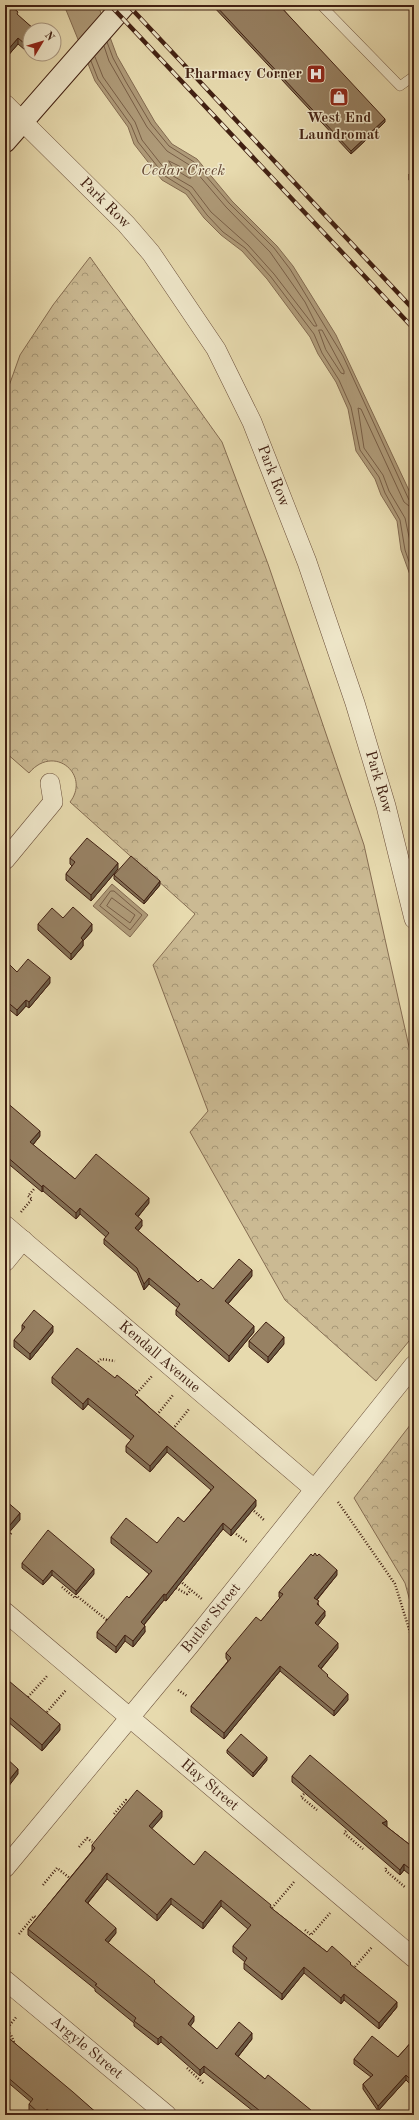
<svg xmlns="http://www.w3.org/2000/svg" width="419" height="2120" font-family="'Old Standard TT',serif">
<defs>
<pattern id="park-crowns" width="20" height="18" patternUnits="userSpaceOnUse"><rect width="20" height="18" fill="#cbba93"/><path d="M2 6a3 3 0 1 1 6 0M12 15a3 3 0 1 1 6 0" fill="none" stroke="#a69777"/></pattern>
</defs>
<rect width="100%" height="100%" fill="#e7daae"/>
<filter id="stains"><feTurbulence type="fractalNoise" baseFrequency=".005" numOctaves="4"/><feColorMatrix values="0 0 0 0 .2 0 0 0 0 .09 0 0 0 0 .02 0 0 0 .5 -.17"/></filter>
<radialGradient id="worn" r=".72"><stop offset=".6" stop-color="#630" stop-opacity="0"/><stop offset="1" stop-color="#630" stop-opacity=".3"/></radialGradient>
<g fill="url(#park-crowns)" stroke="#866d52">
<path d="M 90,257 L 222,442 L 268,564 L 364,845 L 414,1069 L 414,1335 L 376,1381 L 285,1300 L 190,1132 L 208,1111 L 153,965 L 195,914 L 70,802 C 91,775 54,743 29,773 L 5,752 L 5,397 L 20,355 L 53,305 Z"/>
<path d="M 414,1420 L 414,1616 L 405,1583 L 354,1498 Z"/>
</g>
<g fill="#af9b79" stroke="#836a50">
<path d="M 64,5 L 98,5 L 117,56 L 155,122 L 172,144 L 197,159 L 232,201 L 277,246 L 293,266 L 336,335 L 414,501 L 414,586 L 401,550 L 397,521 L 381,495 L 375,479 L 356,451 L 348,409 L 336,382 L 318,354 L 310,337 L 267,279 L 242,251 L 221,235 L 204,218 L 186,194 L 162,180 L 134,144 L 128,127 L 95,81 Z"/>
<path d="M 112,884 L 148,915 L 130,937 L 93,906 Z"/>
</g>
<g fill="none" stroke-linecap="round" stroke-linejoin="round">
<g stroke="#785e46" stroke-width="1">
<path d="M 107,42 L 113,58 L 126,82 L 151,124 L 169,146 L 194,162 L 229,203 L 274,248 L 290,269 L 343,356 L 409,500 L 414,501"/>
<path d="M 95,57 L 103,77 L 135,122 L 142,140 L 168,173 L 192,187 L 211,212 L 248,245 L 274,274 L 314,326 L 317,326 L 305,302 L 270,252 L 226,207 L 191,166 L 167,151 L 147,127 L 109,61 L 104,46"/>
<path d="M 91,61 L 98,79 L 131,125 L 138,142 L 165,176 L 189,191 L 207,215 L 223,232 L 245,248 L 271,277 L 314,334 L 322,353 L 339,380 L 351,407 L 360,450 L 379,477 L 385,493 L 400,520 L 405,550 L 414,576"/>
<path d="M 169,161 L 187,170 L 191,178 L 189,178 L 173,168 Z"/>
<path d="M 319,330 L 322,330 L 344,371 L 344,374 L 341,373 L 326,350 Z"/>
<path d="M 414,507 L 409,506 L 404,502 L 361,409 L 358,408 L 364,448 L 383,475 L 389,491 L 405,518 L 414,560"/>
<path d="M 111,891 L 114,891 L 142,915 L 130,930 L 100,906 Z"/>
<path d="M 112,898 L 135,915 L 130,923 L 107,906 Z"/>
</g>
<defs>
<path id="lane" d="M 321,5 L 400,86 L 414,76"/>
<g id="street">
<path id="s1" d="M 5,104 L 126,224 L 151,253 L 216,349 L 252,422 L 307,562 L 355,703 L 386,806 L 414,919"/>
<path d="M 5,860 L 53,802 L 50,783"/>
<path id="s2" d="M 5,1225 L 314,1489"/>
<path d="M 5,1262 L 23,1240"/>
<path id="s3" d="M 5,1612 L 414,1958"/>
<path id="s4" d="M 5,1868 L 190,1645 L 414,1365"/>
<path id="s5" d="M 5,1980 L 167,2115"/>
</g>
<path id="secondary" d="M 5,141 L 124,5"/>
</defs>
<use href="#lane" stroke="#6a4e39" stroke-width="10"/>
<use href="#street" stroke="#6a4e39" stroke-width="20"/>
<use href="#secondary" stroke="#412012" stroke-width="24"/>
<g stroke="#412012" stroke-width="2.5" stroke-dasharray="1 2" stroke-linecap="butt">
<path d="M 21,1212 L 32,1199 L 28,1196 L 34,1189"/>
<path d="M 96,1364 L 101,1359 L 115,1361"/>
<path d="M 137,1393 L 152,1376"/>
<path d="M 157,1415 L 173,1395"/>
<path d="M 173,1429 L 189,1409"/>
<path d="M 338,1502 L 395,1584 L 414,1645"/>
<path d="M 254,1511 L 264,1520"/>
<path d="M 236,1534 L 247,1542"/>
<path d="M 5,1541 L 12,1532"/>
<path d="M 180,1581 L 202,1599"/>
<path d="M 62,1587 L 75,1598 L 77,1596 L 108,1621"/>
<path d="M 176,1588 L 187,1594 L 191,1590"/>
<path d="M 178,1690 L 187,1696"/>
<path d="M 28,1697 L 48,1675"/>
<path d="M 47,1712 L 66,1690"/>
<path d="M 304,1794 L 301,1797 L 317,1810"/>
<path d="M 114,1814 L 126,1800 L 129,1802"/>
<path d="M 346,1831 L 344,1833 L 363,1849"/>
<path d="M 79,1847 L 87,1838 L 92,1842"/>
<path d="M 386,1868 L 385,1870 L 406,1888"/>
<path d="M 43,1885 L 57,1868 L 71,1879"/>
<path d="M 272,1908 L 294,1882"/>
<path d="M 305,1930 L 311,1935 L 330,1913"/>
<path d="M 19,1934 L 34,1916 L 38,1919"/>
<path d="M 353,1969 L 372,1947"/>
<path d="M 5,2029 L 11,2035 L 14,2042"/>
<path d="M 6,2030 L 17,2016"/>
<path d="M 187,2068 L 204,2084"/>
<path d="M 239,2115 L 240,2112"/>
</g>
<use href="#lane" stroke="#efe7ca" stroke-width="9"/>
<use href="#street" stroke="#efe7ca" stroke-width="19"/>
<use href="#secondary" stroke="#efe7ca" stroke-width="22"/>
<defs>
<g id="rail">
<path d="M 110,5 L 414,329"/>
<path d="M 128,5 L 414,310"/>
</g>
</defs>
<use href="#rail" stroke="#412012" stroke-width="4.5"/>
<use href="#rail" stroke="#efe7ca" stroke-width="3" stroke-dasharray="9" stroke-linecap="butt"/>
</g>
<g fill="#826f55" stroke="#412012">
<path d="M 5,5 L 35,30 L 25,50 L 18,44 L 6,58 L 5,58 Z"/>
<path d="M 212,5 L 279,5 L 385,122 L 351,154 Z"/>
<path d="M 414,169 L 414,186 L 409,180 L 409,174 Z"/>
<path d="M 70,858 L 118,869 L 91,901 L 66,880 L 66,874 L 72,866 L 70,864 Z"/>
<path d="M 114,875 L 160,885 L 144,904 L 114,879 Z"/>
<path d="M 63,918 L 92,931 L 83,941 L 83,946 L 71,960 L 38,930 L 38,924 Z"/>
<path d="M 5,964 L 17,972 L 50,983 L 29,1008 L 26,1006 L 17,1016 L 5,1006 Z"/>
<path d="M 5,1101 L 40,1136 L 33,1145 L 75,1179 L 149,1203 L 138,1217 L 142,1226 L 138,1231 L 198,1282 L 213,1289 L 252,1276 L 228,1304 L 254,1332 L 229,1362 L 176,1315 L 176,1310 L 178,1308 L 149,1284 L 144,1290 L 137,1273 L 104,1244 L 104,1239 L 106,1237 L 80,1214 L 76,1219 L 43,1191 L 42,1192 L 5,1161 Z"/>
<path d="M 22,1325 L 53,1332 L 30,1360 L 14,1347 L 14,1340 L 22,1331 Z"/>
<path d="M 249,1341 L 284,1344 L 268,1363 L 249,1347 Z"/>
<path d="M 52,1377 L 138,1397 L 256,1506 L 231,1536 L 223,1529 L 166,1601 L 164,1600 L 144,1625 L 145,1632 L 133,1647 L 125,1641 L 116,1653 L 97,1638 L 97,1632 L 129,1598 L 149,1574 L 111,1543 L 111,1537 L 157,1543 L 184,1522 L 211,1490 L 167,1452 L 150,1472 L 126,1452 L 126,1446 L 131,1440 L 88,1404 L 83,1410 L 52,1383 Z"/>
<path d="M 22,1563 L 94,1574 L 76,1595 L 52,1575 L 43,1585 L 22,1568 Z"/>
<path d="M 337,1575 L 317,1600 L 319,1606 L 325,1616 L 317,1626 L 338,1648 L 321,1669 L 348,1700 L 334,1716 L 280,1671 L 224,1739 L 191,1712 L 191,1706 L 228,1661 L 226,1658 L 226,1653 L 261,1621 L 280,1598 L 279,1597 L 279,1592 Z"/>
<path d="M 5,1685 L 60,1730 L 42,1751 L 7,1721 Z"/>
<path d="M 227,1750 L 267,1760 L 253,1777 L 227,1753 Z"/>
<path d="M 292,1776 L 387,1827 L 414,1848 L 414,1878 L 404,1870 L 400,1875 L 292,1782 Z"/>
<path d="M 162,1817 L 151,1829 L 194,1865 L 271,1908 L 327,1952 L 351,1965 L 397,2007 L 379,2029 L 344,2000 L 341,2004 L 304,1973 L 282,2000 L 244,1969 L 244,1963 L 245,1962 L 233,1952 L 233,1946 L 248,1929 L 221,1906 L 203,1929 L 171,1904 L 157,1921 L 107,1879 L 88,1903 L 116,1933 L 108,1943 L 155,1983 L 194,2021 L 190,2026 L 217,2049 L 252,2039 L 238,2057 L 265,2079 L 317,2115 L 258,2115 L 204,2072 L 200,2076 L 161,2042 L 158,2045 L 134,2026 L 134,2023 L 95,1991 L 95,1989 L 28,1935 L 28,1929 L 92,1851 L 92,1845 Z"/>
<path d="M 5,2035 L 99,2115 L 34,2115 L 29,2110 L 29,2104 L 31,2102 L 5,2080 Z"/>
<path d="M 414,2039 L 414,2080 L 410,2084 L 406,2080 L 378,2111 L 363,2089 L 363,2084 L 371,2077 L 354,2064 L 354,2059 L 398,2057 Z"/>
</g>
<g fill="#6a5a45" stroke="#412012">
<path d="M 30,37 L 30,43 L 25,50 L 25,44 Z"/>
<path d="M 18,38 L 18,44 L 6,58 L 6,52 Z"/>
<path d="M 385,119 L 385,122 L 351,154 L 351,151 Z"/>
<path d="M 118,863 L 118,869 L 91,901 L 91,895 Z"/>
<path d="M 160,881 L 160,885 L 144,904 L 144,901 Z"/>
<path d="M 92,924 L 92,931 L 83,941 L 83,946 L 71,960 L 71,954 L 81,938 Z"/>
<path d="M 50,977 L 50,983 L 29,1008 L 29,1002 Z"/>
<path d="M 26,1000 L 26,1006 L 17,1016 L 17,1010 Z"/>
<path d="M 40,1131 L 40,1136 L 30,1148 L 30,1142 Z"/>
<path d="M 43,1185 L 43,1191 L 42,1192 L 42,1187 Z"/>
<path d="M 149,1198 L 149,1203 L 135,1220 L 135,1214 Z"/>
<path d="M 80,1208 L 80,1214 L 76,1219 L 76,1213 Z"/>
<path d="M 142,1220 L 142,1226 L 135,1234 L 135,1228 Z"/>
<path d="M 252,1270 L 252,1276 L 225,1307 L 225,1301 Z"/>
<path d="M 149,1278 L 149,1284 L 144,1290 L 144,1284 Z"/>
<path d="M 53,1326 L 53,1332 L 30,1360 L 30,1354 Z"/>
<path d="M 254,1326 L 254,1332 L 229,1362 L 229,1356 Z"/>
<path d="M 284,1337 L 284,1344 L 268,1363 L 268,1357 Z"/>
<path d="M 88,1398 L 88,1404 L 83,1410 L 83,1404 Z"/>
<path d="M 167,1446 L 167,1452 L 150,1472 L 150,1466 Z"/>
<path d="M 256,1500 L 256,1506 L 231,1536 L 231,1530 Z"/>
<path d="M 20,1513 L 20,1520 L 5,1537 L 5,1531 Z"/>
<path d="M 223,1523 L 223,1529 L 166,1601 L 166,1595 Z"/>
<path d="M 94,1569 L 94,1574 L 76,1595 L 76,1591 Z"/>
<path d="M 52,1570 L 52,1575 L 43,1585 L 43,1581 Z"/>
<path d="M 337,1570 L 337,1575 L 314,1603 L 314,1598 Z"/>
<path d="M 164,1594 L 164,1600 L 141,1628 L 141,1622 Z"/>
<path d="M 325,1611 L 325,1616 L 315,1629 L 315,1623 Z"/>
<path d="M 145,1626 L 145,1632 L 133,1647 L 133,1641 Z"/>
<path d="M 125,1635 L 125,1641 L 116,1653 L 116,1647 Z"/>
<path d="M 338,1643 L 338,1648 L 318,1672 L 318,1666 Z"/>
<path d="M 280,1666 L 280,1671 L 224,1739 L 224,1733 Z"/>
<path d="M 348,1694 L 348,1700 L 334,1716 L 334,1711 Z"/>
<path d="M 7,1715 L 7,1721 L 5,1724 L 5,1718 Z"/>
<path d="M 60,1724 L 60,1730 L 42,1751 L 42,1745 Z"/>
<path d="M 267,1757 L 267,1760 L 253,1777 L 253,1773 Z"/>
<path d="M 18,1769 L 18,1774 L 5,1791 L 5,1785 Z"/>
<path d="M 162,1811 L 162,1817 L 149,1832 L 149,1826 Z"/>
<path d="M 387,1821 L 387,1827 L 382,1823 Z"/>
<path d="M 404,1864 L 404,1870 L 400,1875 L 400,1870 Z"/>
<path d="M 107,1873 L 107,1879 L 85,1906 L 85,1901 Z"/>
<path d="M 171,1898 L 171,1904 L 157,1921 L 157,1915 Z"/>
<path d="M 221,1900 L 221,1906 L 203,1929 L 203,1923 Z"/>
<path d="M 116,1928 L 116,1933 L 105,1946 L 105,1940 Z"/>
<path d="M 304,1967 L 304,1973 L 282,2000 L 282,1994 Z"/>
<path d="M 344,1994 L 344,2000 L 341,2004 L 341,1998 Z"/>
<path d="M 397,2002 L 397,2007 L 379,2029 L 379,2023 Z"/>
<path d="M 194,2016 L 194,2021 L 188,2030 L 188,2024 Z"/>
<path d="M 252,2033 L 252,2039 L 235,2060 L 235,2054 Z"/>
<path d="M 161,2036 L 161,2042 L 158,2045 L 158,2039 Z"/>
<path d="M 204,2066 L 204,2072 L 200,2076 L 200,2070 Z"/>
<path d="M 406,2075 L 406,2080 L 378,2111 L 378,2106 Z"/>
<path d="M 414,2075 L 414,2080 L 410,2084 L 410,2079 Z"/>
<path d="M 47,2109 L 46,2115 L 42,2115 Z"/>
</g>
<g fill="#978163" stroke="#412012">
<path d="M 5,5 L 10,5 L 18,12 L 17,14 L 35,30 L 30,30 L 30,37 L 25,44 L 18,38 L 6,52 L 5,52 Z"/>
<path d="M 215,5 L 279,5 L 385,119 L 351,151 Z"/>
<path d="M 414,169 L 414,180 L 409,174 Z"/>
<path d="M 87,838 L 118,863 L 91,895 L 66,874 L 75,862 L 70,858 Z"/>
<path d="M 131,856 L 160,881 L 144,901 L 114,875 Z"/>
<path d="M 73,907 L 92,924 L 81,938 L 83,940 L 71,954 L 38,924 L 52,908 L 63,918 Z"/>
<path d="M 28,959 L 50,977 L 29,1002 L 26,1000 L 17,1010 L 5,1000 L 5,964 L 7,962 L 17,972 Z"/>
<path d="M 5,1101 L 40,1131 L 30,1142 L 75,1179 L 96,1154 L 149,1198 L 135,1214 L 142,1220 L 135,1228 L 198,1282 L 201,1279 L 213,1289 L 239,1259 L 252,1270 L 225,1301 L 254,1326 L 229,1356 L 176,1310 L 180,1304 L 149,1278 L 144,1284 L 137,1268 L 104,1239 L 109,1233 L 80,1208 L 76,1213 L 43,1185 L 42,1187 L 5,1155 Z"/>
<path d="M 34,1310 L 53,1326 L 30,1354 L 14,1340 L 25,1327 L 22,1325 Z"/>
<path d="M 266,1322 L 284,1337 L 268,1357 L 249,1341 Z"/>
<path d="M 77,1348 L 115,1378 L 117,1375 L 138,1392 L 135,1395 L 256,1500 L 231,1530 L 223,1523 L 166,1595 L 164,1594 L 141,1622 L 145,1626 L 133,1641 L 125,1635 L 116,1647 L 97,1632 L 127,1596 L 129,1598 L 152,1571 L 111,1537 L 126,1518 L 157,1543 L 178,1517 L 184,1522 L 214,1487 L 167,1446 L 150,1466 L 126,1446 L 134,1436 L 88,1398 L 83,1404 L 52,1377 Z"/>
<path d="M 5,1500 L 20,1513 L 5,1531 Z"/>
<path d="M 48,1530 L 94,1569 L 76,1591 L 52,1570 L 43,1581 L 22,1563 Z"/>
<path d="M 315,1553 L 317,1556 L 319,1554 L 337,1570 L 314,1598 L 319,1601 L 317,1604 L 325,1611 L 315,1623 L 338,1643 L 318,1666 L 328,1675 L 327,1676 L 348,1694 L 334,1711 L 280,1666 L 224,1733 L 191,1706 L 231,1658 L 226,1653 L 256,1617 L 261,1621 L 283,1594 L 279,1592 L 311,1554 L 313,1556 Z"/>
<path d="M 9,1681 L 60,1724 L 42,1745 L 7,1715 L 5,1718 L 5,1685 Z"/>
<path d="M 241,1734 L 267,1757 L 253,1773 L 227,1750 Z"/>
<path d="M 310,1755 L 387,1821 L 382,1823 L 414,1848 L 414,1872 L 404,1864 L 400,1870 L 292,1776 Z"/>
<path d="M 5,1757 L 18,1769 L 5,1785 Z"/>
<path d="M 137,1790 L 162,1811 L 149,1826 L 194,1865 L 205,1851 L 271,1905 L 270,1907 L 327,1952 L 332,1946 L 351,1963 L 350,1964 L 397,2002 L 379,2023 L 344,1994 L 341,1998 L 304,1967 L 282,1994 L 244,1963 L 247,1958 L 233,1946 L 251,1925 L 221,1900 L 203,1923 L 171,1898 L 157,1915 L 107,1873 L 85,1901 L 116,1928 L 105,1940 L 155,1981 L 154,1982 L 194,2016 L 188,2024 L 217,2049 L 239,2022 L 252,2033 L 235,2054 L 265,2079 L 268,2075 L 317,2115 L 265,2115 L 204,2066 L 200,2070 L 161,2036 L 158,2039 L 134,2021 L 136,2018 L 95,1985 L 97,1984 L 28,1929 L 95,1848 L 92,1845 Z"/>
<path d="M 5,2035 L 73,2092 L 99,2115 L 54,2115 L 47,2109 L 42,2115 L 41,2115 L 29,2104 L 33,2099 L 5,2075 Z"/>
<path d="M 372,2036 L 398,2057 L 414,2039 L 414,2075 L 410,2079 L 406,2075 L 378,2106 L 363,2084 L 373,2075 L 354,2059 Z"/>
</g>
<defs>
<symbol id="hospital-square" viewBox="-11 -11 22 22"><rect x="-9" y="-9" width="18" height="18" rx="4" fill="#8f2418" stroke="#efe7ca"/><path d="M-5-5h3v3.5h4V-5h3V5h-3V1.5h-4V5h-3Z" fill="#fff"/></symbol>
<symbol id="shop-square" viewBox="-11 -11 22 22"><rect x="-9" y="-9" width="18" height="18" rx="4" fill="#8f2418" stroke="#efe7ca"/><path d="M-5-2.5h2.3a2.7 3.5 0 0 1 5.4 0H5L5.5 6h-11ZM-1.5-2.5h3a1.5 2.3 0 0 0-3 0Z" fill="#fff"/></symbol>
</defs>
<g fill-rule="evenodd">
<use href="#hospital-square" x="305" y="63" width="22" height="22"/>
<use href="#shop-square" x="328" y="86" width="22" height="22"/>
</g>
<g text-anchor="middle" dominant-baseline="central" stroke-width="3" stroke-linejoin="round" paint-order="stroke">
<g font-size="15" font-weight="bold" fill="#412012" stroke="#efe7ca" text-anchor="end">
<text x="302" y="74">Pharmacy Corner</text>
<text x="339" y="118" text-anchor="middle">West End<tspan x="339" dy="17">Laundromat</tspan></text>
</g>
<g font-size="15" fill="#412012" stroke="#efe7ca">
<text stroke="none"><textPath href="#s1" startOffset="141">Park Row</textPath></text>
<text stroke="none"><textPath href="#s1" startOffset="464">Park Row</textPath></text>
<text stroke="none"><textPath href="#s1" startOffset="788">Park Row</textPath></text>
<text stroke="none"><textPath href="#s2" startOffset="203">Kendall Avenue</textPath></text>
<text stroke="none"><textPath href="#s4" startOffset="324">Butler Street</textPath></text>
<text stroke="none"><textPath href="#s3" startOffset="268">Hay Street</textPath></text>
<text stroke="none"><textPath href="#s5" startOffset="106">Argyle Street</textPath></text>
</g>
<g font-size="16" font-style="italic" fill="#624531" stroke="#efe7ca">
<text x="183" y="171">Cedar Creek</text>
</g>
</g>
<rect width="419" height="2120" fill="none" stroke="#e7daae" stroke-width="20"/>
<rect x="6" y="6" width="407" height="2108" fill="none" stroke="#412012" stroke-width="2"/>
<rect x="10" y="10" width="399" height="2100" fill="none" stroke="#412012"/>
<g transform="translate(42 42) rotate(52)"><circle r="19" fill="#efe7ca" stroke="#a99780"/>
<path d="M0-3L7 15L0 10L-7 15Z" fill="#8f2418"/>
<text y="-6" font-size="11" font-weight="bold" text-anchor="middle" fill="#412012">N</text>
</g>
<rect width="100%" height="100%" filter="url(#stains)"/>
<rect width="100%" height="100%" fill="url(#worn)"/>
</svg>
